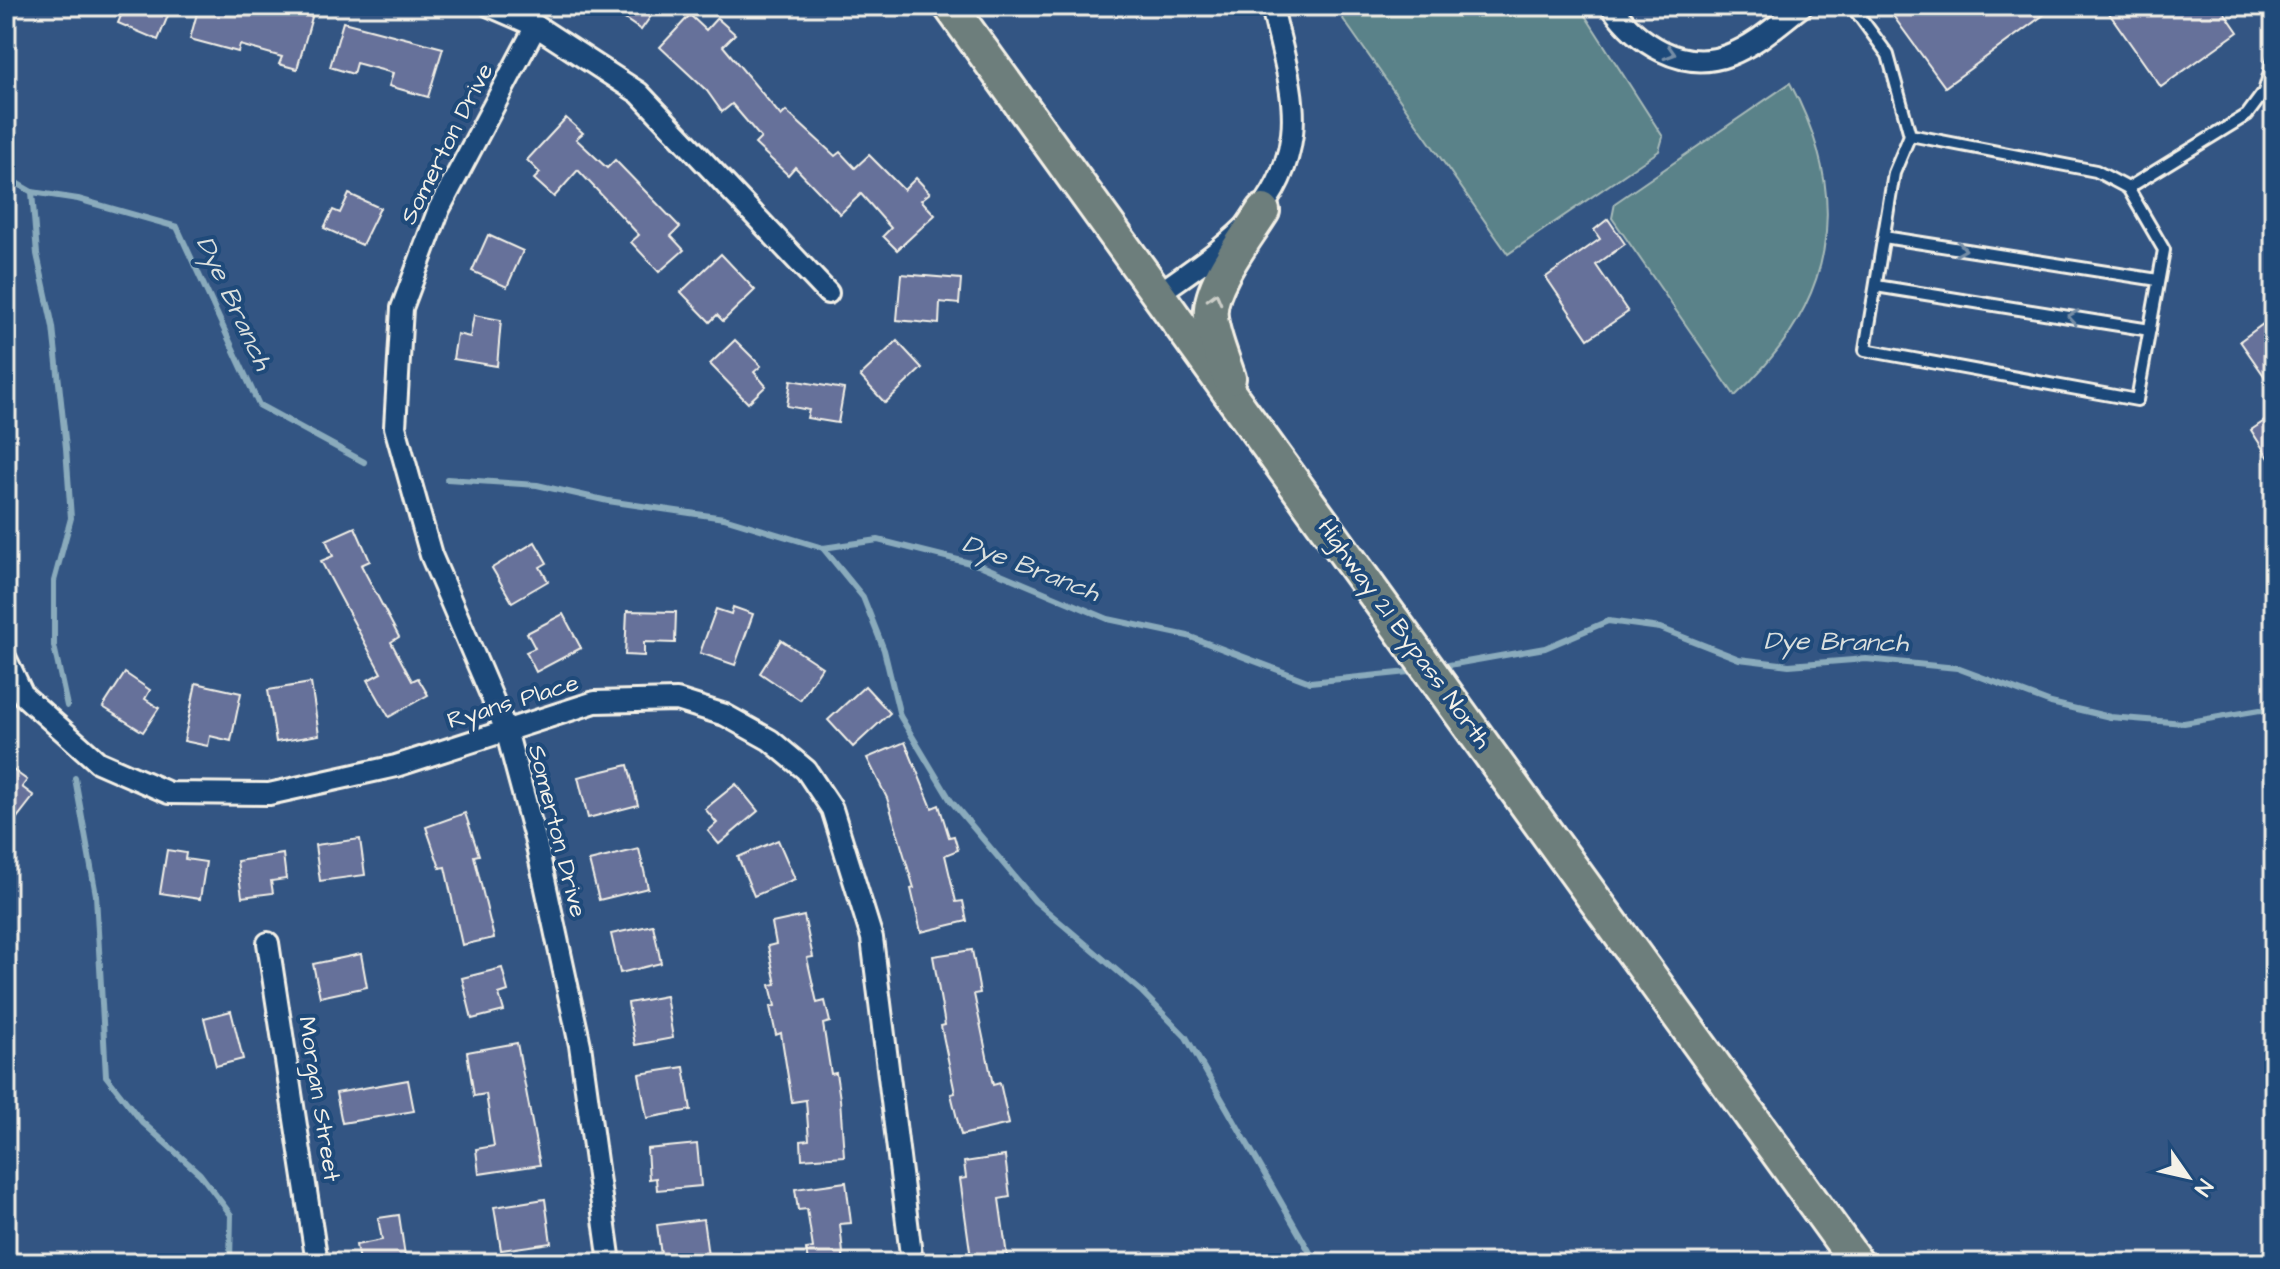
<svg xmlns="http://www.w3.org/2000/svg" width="2280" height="1269" font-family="'Architects Daughter',sans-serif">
<rect width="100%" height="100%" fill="#335583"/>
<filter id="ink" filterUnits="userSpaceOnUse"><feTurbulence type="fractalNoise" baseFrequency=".0125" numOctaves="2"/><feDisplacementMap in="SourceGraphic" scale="16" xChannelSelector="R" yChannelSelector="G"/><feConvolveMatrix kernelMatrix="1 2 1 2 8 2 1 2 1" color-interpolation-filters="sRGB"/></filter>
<g filter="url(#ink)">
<g fill="#5a8289" stroke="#a7bab8" stroke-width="2">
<path d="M 1334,6 L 1579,6 L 1663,137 L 1659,151 L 1508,254 Z"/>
<path d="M 1790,83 C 1854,202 1834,305 1735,396 L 1612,218 L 1615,203 Z"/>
</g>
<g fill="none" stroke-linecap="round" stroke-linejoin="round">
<g stroke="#8aabbc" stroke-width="6">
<path d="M 6,177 L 32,192 L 78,199 L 177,227 L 259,405 L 364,462"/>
<path d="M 32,192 L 37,254 L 53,327 L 66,448 L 71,518 L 54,581 L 54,646 L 67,706"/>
<path d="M 447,479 L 537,485 L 608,501 L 724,518 L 823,548 L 878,540 L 982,566 L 1108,619 L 1188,636 L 1310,682 L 1409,672"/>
<path d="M 823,548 L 863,597 L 884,650 L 900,716 L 951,801 L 1035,901 L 1141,991 L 1186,1037 L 1316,1263"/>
<path d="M 1449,665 L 1545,648 L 1608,621 L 1660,628 L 1739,659 L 1789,665 L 1866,659 L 1957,668 L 2051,703 L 2110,717 L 2184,723 L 2260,710 L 2274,712"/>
<path d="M 75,778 L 96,895 L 106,1076 L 142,1122 L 200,1174 L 231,1215 L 230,1263"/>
</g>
</g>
<g fill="#66719a" stroke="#f4f1e8" stroke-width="2">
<path d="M 125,6 L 172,6 L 158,40 L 118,23 Z"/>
<path d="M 199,6 L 276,6 L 312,17 L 297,69 L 279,64 L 282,57 L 240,45 L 238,52 L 190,39 Z"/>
<path d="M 606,6 L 658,6 L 641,30 Z"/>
<path d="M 1886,6 L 2056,6 L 1945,87 Z"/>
<path d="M 2104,6 L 2220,6 L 2238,32 L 2161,87 Z"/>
<path d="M 690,15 L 706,30 L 717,18 L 735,34 L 723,46 L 781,116 L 786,111 L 835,156 L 840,152 L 855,168 L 869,155 L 904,190 L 916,178 L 930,193 L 921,200 L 935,215 L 897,250 L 883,236 L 891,228 L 861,194 L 840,214 L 795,167 L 788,175 L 755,144 L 761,138 L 732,104 L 722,112 L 707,91 L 660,47 Z"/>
<path d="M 343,22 L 443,48 L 428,97 L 389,86 L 393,73 L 356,63 L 353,74 L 330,67 Z"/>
<path d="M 566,118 L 583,133 L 576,139 L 607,168 L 615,160 L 680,227 L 671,236 L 684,250 L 659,272 L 631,242 L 639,235 L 578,170 L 554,197 L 534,179 L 540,173 L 527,160 Z"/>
<path d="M 349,194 L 380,208 L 362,245 L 324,228 L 333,210 L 340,213 Z"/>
<path d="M 1608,219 L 1625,244 L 1596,265 L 1628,312 L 1588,339 L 1546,277 L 1600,239 L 1594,230 Z"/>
<path d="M 488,235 L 523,251 L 507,287 L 472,271 Z"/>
<path d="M 721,254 L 755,290 L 723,321 L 717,315 L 710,322 L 681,292 Z"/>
<path d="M 901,274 L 961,279 L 959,304 L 940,302 L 939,324 L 897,320 Z"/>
<path d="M 474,315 L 501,320 L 497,366 L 453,359 L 457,334 L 470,337 Z"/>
<path d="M 2263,324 L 2274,340 L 2274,390 L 2240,341 Z"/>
<path d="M 735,340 L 761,366 L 754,372 L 766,386 L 748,403 L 710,364 Z"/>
<path d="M 897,341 L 922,368 L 885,403 L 860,376 Z"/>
<path d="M 791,380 L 844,389 L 838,423 L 807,418 L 809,410 L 787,406 Z"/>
<path d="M 2266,420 L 2274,434 L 2274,466 L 2251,430 Z"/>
<path d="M 355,527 L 370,561 L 361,565 L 399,637 L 391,642 L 412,681 L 418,678 L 428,695 L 389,717 L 368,680 L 381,673 L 321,561 L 333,556 L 326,540 Z"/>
<path d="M 535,542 L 547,563 L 540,567 L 548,581 L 512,602 L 492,568 Z"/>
<path d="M 733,607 L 753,614 L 735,665 L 700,653 L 716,609 L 731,614 Z"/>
<path d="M 627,611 L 676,612 L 675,643 L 644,642 L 644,656 L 625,655 Z"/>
<path d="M 563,614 L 581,648 L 536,672 L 526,652 L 535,648 L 527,633 Z"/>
<path d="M 781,640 L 822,667 L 800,700 L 760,673 Z"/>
<path d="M 125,673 L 150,690 L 145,699 L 159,708 L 143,732 L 103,707 Z"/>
<path d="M 196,683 L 241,693 L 231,741 L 210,736 L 208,746 L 184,741 Z"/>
<path d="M 311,683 L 319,735 L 276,742 L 268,690 Z"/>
<path d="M 865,686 L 890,713 L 853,747 L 828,720 Z"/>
<path d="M 905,742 L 932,808 L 939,805 L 949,837 L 954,836 L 958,850 L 945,855 L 956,902 L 963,901 L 967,921 L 921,932 L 911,889 L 914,888 L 887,798 L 867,758 Z"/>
<path d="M 6,765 L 27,780 L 22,787 L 34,796 L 6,832 Z"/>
<path d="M 628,765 L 638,805 L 588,818 L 578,777 Z"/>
<path d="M 736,784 L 758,811 L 719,844 L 708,831 L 717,823 L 705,809 Z"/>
<path d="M 465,813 L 479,855 L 474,856 L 494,938 L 462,945 L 445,867 L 440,868 L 426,827 Z"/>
<path d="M 360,839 L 365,875 L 320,881 L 315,845 Z"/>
<path d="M 778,840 L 795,879 L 754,896 L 738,857 Z"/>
<path d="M 639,849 L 648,888 L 599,900 L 589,861 Z"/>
<path d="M 167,850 L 186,853 L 185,859 L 206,862 L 200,899 L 160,893 Z"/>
<path d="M 283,854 L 286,879 L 271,881 L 273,893 L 242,897 L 237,861 Z"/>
<path d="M 804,916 L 813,957 L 807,958 L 817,1003 L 825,1001 L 830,1022 L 823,1024 L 831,1074 L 836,1073 L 840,1099 L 844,1156 L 802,1159 L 801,1141 L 809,1140 L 806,1100 L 792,1102 L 781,1033 L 776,1035 L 770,1007 L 775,1006 L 770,985 L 776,984 L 768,946 L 776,944 L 772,923 Z"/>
<path d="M 653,925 L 661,963 L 620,973 L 611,934 Z"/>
<path d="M 972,950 L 980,993 L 974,994 L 993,1085 L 1000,1083 L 1009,1124 L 961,1135 L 951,1094 L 955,1093 L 941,1026 L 945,1025 L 933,956 Z"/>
<path d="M 361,954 L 367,987 L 320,997 L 313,964 Z"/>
<path d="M 502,968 L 508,991 L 499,994 L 504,1011 L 472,1019 L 462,978 Z"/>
<path d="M 666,996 L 673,1038 L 635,1045 L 628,1003 Z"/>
<path d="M 231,1011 L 243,1059 L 216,1066 L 204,1018 Z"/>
<path d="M 517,1043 L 540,1165 L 479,1174 L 476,1149 L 494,1146 L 486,1094 L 474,1096 L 467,1052 Z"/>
<path d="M 684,1067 L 691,1110 L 647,1118 L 639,1074 Z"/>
<path d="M 408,1080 L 414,1111 L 342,1123 L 336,1093 Z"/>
<path d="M 697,1144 L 701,1186 L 657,1190 L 656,1178 L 649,1179 L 647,1149 Z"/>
<path d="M 1005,1156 L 1010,1197 L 999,1199 L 1008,1263 L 977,1263 L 976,1257 L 971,1258 L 960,1179 L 966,1178 L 964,1162 Z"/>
<path d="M 846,1182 L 851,1223 L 840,1224 L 844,1263 L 808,1263 L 806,1249 L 813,1248 L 807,1209 L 798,1210 L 795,1189 Z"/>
<path d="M 545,1199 L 551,1243 L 501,1250 L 494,1207 Z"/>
<path d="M 399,1215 L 406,1263 L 359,1261 L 356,1245 L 382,1240 L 378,1218 Z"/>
<path d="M 703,1219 L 708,1256 L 662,1263 L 657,1225 Z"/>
</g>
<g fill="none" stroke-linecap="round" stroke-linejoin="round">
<defs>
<g id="lane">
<path d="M 1852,6 L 1888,55 L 1910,135 L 2096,171 L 2128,188 L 2247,115 L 2264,92 L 2274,58"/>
<path d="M 2270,6 L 2274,12"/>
<path d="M 1910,135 L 1894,173 L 1865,350 L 2137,400 L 2164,250 L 2128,188"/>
<path d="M 1884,237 L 2158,280"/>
<path d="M 1876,286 L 2150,330"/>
</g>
<g id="street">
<path d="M 490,6 L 536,26 L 639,93 L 828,293"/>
<path d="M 1611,6 C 1637,43 1682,73 1729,55 C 1756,45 1779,23 1802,6"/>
<path d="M 536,26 L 439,209 L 402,308 L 395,427 L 431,555 L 506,730 L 536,842 L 580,1045 L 610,1263"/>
<path d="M 1158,294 C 1219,250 1282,215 1292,134 C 1297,93 1280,46 1272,6"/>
<path d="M 6,659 L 23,695 L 98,762 L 169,793 L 269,794 L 396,766 L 595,702 L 677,700 L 725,715 L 770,740 L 806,770 L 832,809 L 872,938 L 912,1263"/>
<path d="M 268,943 L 317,1263"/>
</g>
<g id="primary">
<path d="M 950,6 L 1857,1263"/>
<path d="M 1229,378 C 1223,359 1213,337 1211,317 C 1207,287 1247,237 1263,211"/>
</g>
</defs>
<use href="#lane" stroke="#f4f1e8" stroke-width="16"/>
<use href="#street" stroke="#f4f1e8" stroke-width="26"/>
<use href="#primary" stroke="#f4f1e8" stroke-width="38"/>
<use href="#lane" stroke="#1f4a7a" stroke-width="10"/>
<use href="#street" stroke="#1f4a7a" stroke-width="20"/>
<use href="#primary" stroke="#6d7e7c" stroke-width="32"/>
</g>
<defs><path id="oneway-chevron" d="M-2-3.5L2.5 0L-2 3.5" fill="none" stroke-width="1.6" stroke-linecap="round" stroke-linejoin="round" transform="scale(2)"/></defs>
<g stroke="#748da6">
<use href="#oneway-chevron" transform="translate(1670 53) rotate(17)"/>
<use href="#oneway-chevron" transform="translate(1961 249) rotate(9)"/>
<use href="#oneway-chevron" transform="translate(2073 317) rotate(-171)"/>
</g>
<use stroke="#cccec8" href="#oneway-chevron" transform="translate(1215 298) rotate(-75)"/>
</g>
<g text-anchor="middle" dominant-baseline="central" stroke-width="8" stroke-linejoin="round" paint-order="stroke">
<g font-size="24" fill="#f4f1e8" stroke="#1f4a7a">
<text transform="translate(447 144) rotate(-63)">Somerton Drive</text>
<text transform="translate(1404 634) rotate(54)">Highway 21 Bypass North</text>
<text transform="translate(513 702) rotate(-17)">Ryans Place</text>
<text transform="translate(557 831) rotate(76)">Somerton Drive</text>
<text transform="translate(319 1099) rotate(81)">Morgan Street</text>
</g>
<g font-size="26" font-style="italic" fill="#dadfdd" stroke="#1f4a7a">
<text transform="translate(234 303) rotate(65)">Dye Branch</text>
<text transform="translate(1031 568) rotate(21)">Dye Branch</text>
<text transform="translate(1836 642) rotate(1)">Dye Branch</text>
</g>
</g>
<rect width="2280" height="1269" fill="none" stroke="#1f4a7a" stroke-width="32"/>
<rect x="16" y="16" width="2248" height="1237" fill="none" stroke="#f4f1e8" stroke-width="3" filter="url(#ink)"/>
<g transform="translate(2188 1177) rotate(124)" stroke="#1f4a7a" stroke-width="6" paint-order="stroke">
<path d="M0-6L14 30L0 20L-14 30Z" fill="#f4f1e8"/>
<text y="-12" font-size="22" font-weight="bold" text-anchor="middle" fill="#f4f1e8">N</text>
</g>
</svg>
